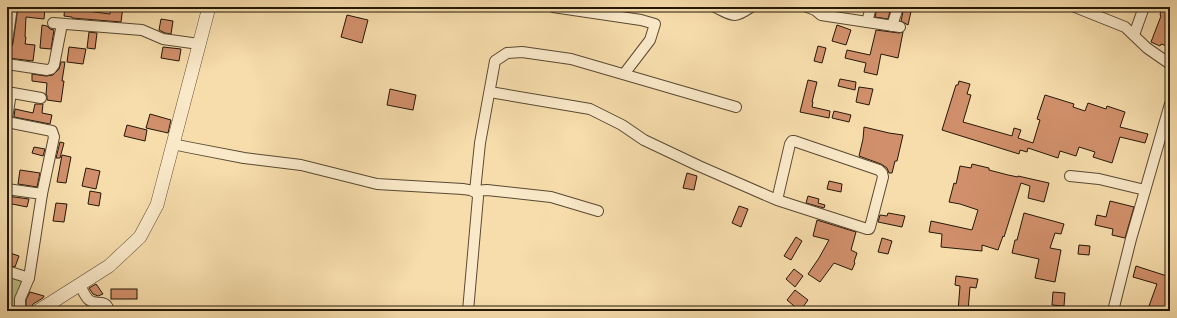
<svg xmlns="http://www.w3.org/2000/svg" width="1177" height="318" font-family="'IM FELL DW Pica',serif">
<rect width="100%" height="100%" fill="#f7ddac"/>
<filter id="stains"><feTurbulence type="fractalNoise" baseFrequency=".005" numOctaves="4"/><feColorMatrix values="0 0 0 0 .2 0 0 0 0 .09 0 0 0 0 .02 0 0 0 .5 -.17"/></filter>
<radialGradient id="worn" r=".72"><stop offset=".6" stop-color="#630" stop-opacity="0"/><stop offset="1" stop-color="#630" stop-opacity=".3"/></radialGradient>
<path fill="#bec089" stroke="#716c49" d="M 7,275 L 26,282 L 13,311 L 7,311 Z"/>
<g fill="#d1906b" stroke="#241809">
<path d="M 18,7 L 45,7 L 44,19 L 26,17 L 25,37 L 26,37 L 25,44 L 35,45 L 33,61 L 8,58 L 9,48 L 12,46 L 13,43 Z"/>
<path d="M 65,7 L 72,7 L 72,9 L 110,14 L 111,7 L 123,7 L 121,22 L 72,18 L 72,17 L 64,16 Z"/>
<path d="M 904,7 L 912,7 L 908,25 L 901,21 Z"/>
<path d="M 1162,7 L 1170,7 L 1170,47 L 1161,44 L 1160,46 L 1151,42 L 1161,16 L 1160,15 Z"/>
<path d="M 877,8 L 890,11 L 888,19 L 875,17 Z"/>
<path d="M 347,15 L 368,20 L 362,43 L 341,37 Z"/>
<path d="M 161,19 L 173,21 L 171,34 L 165,33 L 159,30 Z"/>
<path d="M 42,25 L 47,26 L 50,29 L 54,30 L 51,49 L 40,48 Z"/>
<path d="M 837,25 L 851,30 L 846,45 L 832,41 Z"/>
<path d="M 876,30 L 899,33 L 903,32 L 898,58 L 881,54 L 877,75 L 864,72 L 866,63 L 845,58 L 847,50 L 870,55 Z"/>
<path d="M 89,32 L 97,33 L 95,49 L 87,48 Z"/>
<path d="M 818,46 L 826,48 L 822,63 L 814,61 Z"/>
<path d="M 69,47 L 86,49 L 83,64 L 67,62 Z"/>
<path d="M 163,47 L 181,49 L 179,61 L 161,58 Z"/>
<path d="M 61,62 L 65,62 L 62,81 L 64,81 L 61,102 L 47,100 L 47,96 L 46,94 L 47,83 L 32,81 L 32,74 L 46,76 L 53,75 L 59,69 Z"/>
<path d="M 840,79 L 856,82 L 855,90 L 838,86 Z"/>
<path d="M 808,80 L 817,82 L 812,102 L 813,102 L 812,107 L 830,111 L 829,118 L 800,112 Z"/>
<path d="M 959,81 L 970,84 L 967,94 L 971,95 L 963,122 L 1012,136 L 1014,128 L 1021,130 L 1018,138 L 1033,143 L 1040,120 L 1037,119 L 1045,95 L 1074,104 L 1073,107 L 1085,111 L 1088,103 L 1106,109 L 1107,106 L 1125,112 L 1120,127 L 1148,134 L 1145,143 L 1120,137 L 1112,163 L 1093,157 L 1095,152 L 1079,147 L 1076,156 L 1060,151 L 1058,158 L 1028,148 L 1027,152 L 1020,150 L 1019,154 L 942,130 L 956,85 L 958,85 Z"/>
<path d="M 859,87 L 873,89 L 869,105 L 856,102 Z"/>
<path d="M 390,89 L 416,95 L 413,110 L 387,105 Z"/>
<path d="M 35,104 L 43,104 L 42,113 L 52,115 L 50,124 L 14,117 L 15,109 L 33,113 Z"/>
<path d="M 834,111 L 851,115 L 849,122 L 832,118 Z"/>
<path d="M 150,114 L 171,120 L 168,133 L 146,128 Z"/>
<path d="M 127,125 L 147,130 L 145,141 L 124,136 Z"/>
<path d="M 864,127 L 889,133 L 903,135 L 897,161 L 895,161 L 892,173 L 889,173 L 887,168 L 881,164 L 859,156 L 863,139 Z"/>
<path d="M 60,142 L 64,143 L 60,158 L 56,158 Z"/>
<path d="M 34,147 L 45,149 L 43,156 L 32,153 Z"/>
<path d="M 62,155 L 71,157 L 66,183 L 57,182 Z"/>
<path d="M 972,164 L 989,168 L 989,170 L 1008,175 L 1018,177 L 1018,176 L 1049,183 L 1044,202 L 1028,198 L 1030,186 L 1021,183 L 1004,237 L 1003,236 L 998,250 L 982,245 L 982,251 L 941,247 L 942,234 L 929,232 L 931,221 L 972,230 L 978,210 L 960,204 L 949,202 L 954,183 L 956,184 L 960,166 L 971,168 Z"/>
<path d="M 86,168 L 100,171 L 96,189 L 82,186 Z"/>
<path d="M 20,170 L 40,173 L 37,187 L 18,184 Z"/>
<path d="M 687,173 L 697,176 L 694,190 L 683,188 Z"/>
<path d="M 829,181 L 842,184 L 841,192 L 827,189 Z"/>
<path d="M 90,191 L 101,193 L 99,206 L 88,204 Z"/>
<path d="M 7,196 L 29,199 L 27,207 L 7,203 Z"/>
<path d="M 808,196 L 819,199 L 818,203 L 825,205 L 824,208 L 806,203 Z"/>
<path d="M 1110,201 L 1134,207 L 1125,238 L 1112,235 L 1113,229 L 1095,225 L 1097,215 L 1106,217 Z"/>
<path d="M 56,203 L 67,204 L 64,222 L 53,221 Z"/>
<path d="M 739,206 L 748,209 L 741,227 L 732,223 Z"/>
<path d="M 888,213 L 905,216 L 902,227 L 878,222 L 880,215 L 887,216 Z"/>
<path d="M 1024,213 L 1064,224 L 1061,234 L 1055,233 L 1050,248 L 1061,250 L 1055,282 L 1035,278 L 1039,259 L 1012,253 L 1015,240 L 1017,240 Z"/>
<path d="M 817,220 L 856,232 L 851,250 L 857,253 L 854,262 L 855,263 L 852,270 L 834,263 L 820,282 L 808,274 L 819,258 L 829,240 L 813,236 Z"/>
<path d="M 796,237 L 802,241 L 791,260 L 784,256 Z"/>
<path d="M 882,238 L 892,241 L 888,254 L 878,252 Z"/>
<path d="M 1079,245 L 1090,246 L 1089,255 L 1078,254 Z"/>
<path d="M 7,252 L 19,256 L 15,267 L 7,265 Z"/>
<path d="M 1136,266 L 1170,277 L 1170,311 L 1164,311 L 1149,306 L 1157,284 L 1133,277 Z"/>
<path d="M 794,269 L 803,276 L 795,287 L 786,279 Z"/>
<path d="M 956,276 L 978,279 L 976,288 L 970,287 L 968,311 L 958,311 L 960,286 L 955,285 Z"/>
<path d="M 96,284 L 103,294 L 98,296 L 93,294 L 89,288 Z"/>
<rect x="111" y="289" width="26" height="10"/>
<path d="M 795,290 L 808,300 L 800,311 L 787,300 Z"/>
<path d="M 30,292 L 44,296 L 43,298 L 33,304 L 30,310 L 26,311 L 26,300 Z"/>
<path d="M 1053,292 L 1065,293 L 1064,306 L 1052,305 Z"/>
</g>
<g fill="none" stroke-linecap="round" stroke-linejoin="round">
<defs>
<g id="minor">
<path d="M 553,7 L 641,20 L 655,24 L 650,40 L 624,74"/>
<path d="M 715,7 C 733,16 734,19 751,7"/>
<path d="M 807,7 L 815,10 L 821,15 L 900,27"/>
<path d="M 1075,7 L 1125,27 L 1147,48 L 1170,64"/>
<path d="M 867,22 L 871,7"/>
<path d="M 53,23 L 142,30 L 163,39 L 199,44"/>
<path d="M 892,26 L 898,7"/>
<path d="M 1134,35 L 1144,7"/>
<path d="M 7,42 L 12,7"/>
<path d="M 7,64 L 47,70 L 51,69 L 54,65 L 62,24"/>
<path d="M 7,92 L 41,98"/>
<path d="M 490,92 L 590,109 L 622,125 L 644,140 L 699,166 L 777,200 L 867,229 L 869,229 L 870,227 L 883,177 L 882,173 L 879,170 L 794,141 L 792,141 L 790,144 L 777,200"/>
<path d="M 7,118 L 11,93"/>
<path d="M 7,122 L 52,131 L 54,137 L 42,194"/>
<path d="M 173,144 L 187,147 L 244,158 L 301,165 L 377,184 L 463,189 C 469,190 477,190 478,197 L 468,311"/>
<path d="M 1070,176 L 1099,179 L 1145,190"/>
<path d="M 7,189 L 42,194 L 29,278 L 7,271"/>
<path d="M 598,211 L 551,197 L 487,190 L 475,191 L 480,143 L 495,61 L 507,53 L 522,52 L 571,59 L 736,107"/>
<path d="M 80,285 C 82,289 85,296 88,299 C 95,307 106,297 109,311"/>
<path d="M 20,311 L 20,299 L 29,278"/>
<path d="M 1113,311 L 1131,239 L 1170,104"/>
</g>
<path id="tertiary" d="M 38,311 L 109,266 L 140,237 L 157,205 L 209,7"/>
</defs>
<use href="#minor" stroke="#594932" stroke-width="12"/>
<use href="#tertiary" stroke="#594932" stroke-width="14"/>
<use href="#minor" stroke="#fae9c9" stroke-width="10"/>
<use href="#tertiary" stroke="#fae9c9" stroke-width="13"/>
</g>
<rect width="1177" height="318" fill="none" stroke="#f7ddac" stroke-width="24"/>
<rect x="8" y="8" width="1161" height="302" fill="none" stroke="#241809" stroke-width="2"/>
<rect x="12" y="12" width="1153" height="294" fill="none" stroke="#241809"/>
<rect width="100%" height="100%" filter="url(#stains)"/>
<rect width="100%" height="100%" fill="url(#worn)"/>
</svg>
